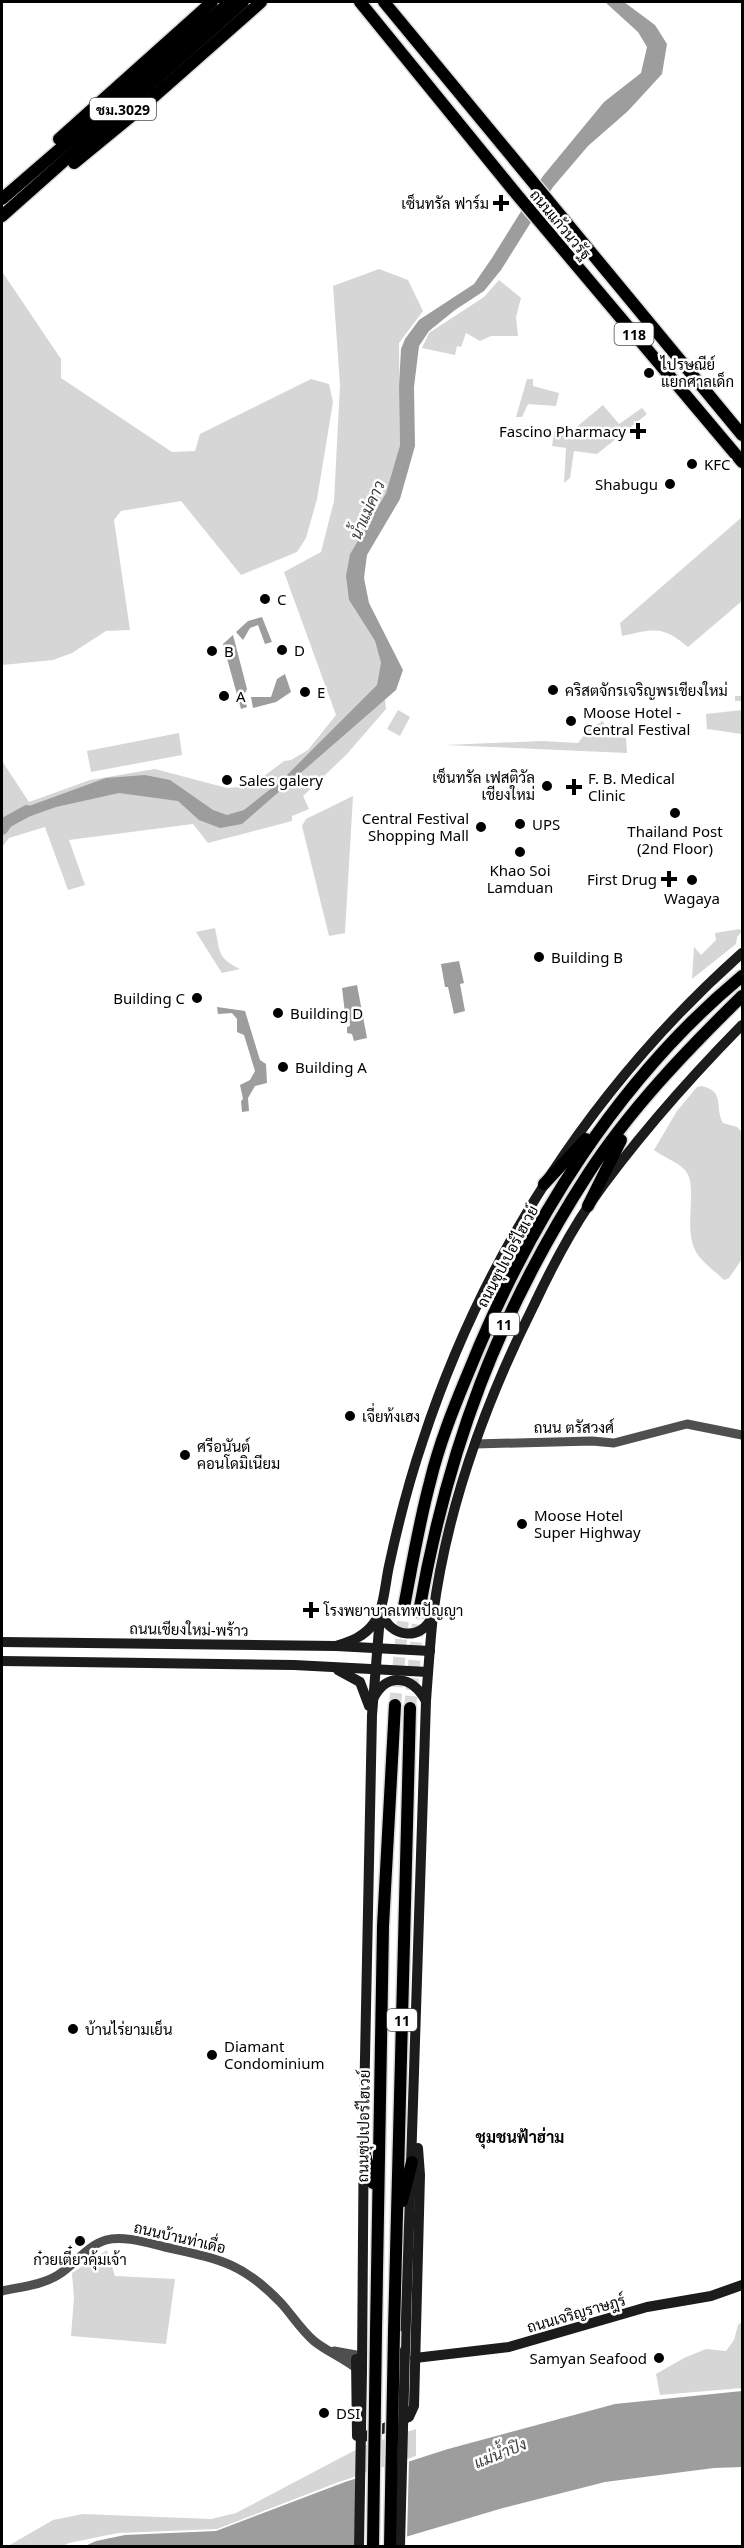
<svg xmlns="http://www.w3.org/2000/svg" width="744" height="2548" font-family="'Noto Sans',Sarabun,sans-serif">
<rect width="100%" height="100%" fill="#fff"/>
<g fill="#d6d6d6">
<path d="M 379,269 L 408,280 L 423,311 L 399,343 L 400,445 L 386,493 L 350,554 L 349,600 L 375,641 L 381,663 L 386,709 L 346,755 L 303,796 L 309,809 L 292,816 L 292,821 L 208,843 L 193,824 L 69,840 L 85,885 L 68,890 L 45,827 L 9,838 L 2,847 L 2,761 L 29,802 L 90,780 L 155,769 L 227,788 L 251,786 L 284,761 L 291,760 L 308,750 L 336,715 L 284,572 L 321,552 L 334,501 L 340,385 L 333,286 Z"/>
<path d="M 3,273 L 61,359 L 61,378 L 172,452 L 195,451 L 200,434 L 311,379 L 329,384 L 333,402 L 317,499 L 306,538 L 297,552 L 241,575 L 181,501 L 121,511 L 114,520 L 130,630 L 106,631 L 72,653 L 53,660 L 2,665 Z"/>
<path d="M 499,280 L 521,298 L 516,317 L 518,336 L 491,336 L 480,341 L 466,333 L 461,347 L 457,346 L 455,355 L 422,348 L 429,333 L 484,297 Z"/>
<path d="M 527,379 L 533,379 L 533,386 L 559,393 L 556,406 L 528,404 L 522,417 L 516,417 Z"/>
<path d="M 603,405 L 619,424 L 642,408 L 647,414 L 597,454 L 574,451 L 570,478 L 564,483 L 566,448 L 552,446 L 555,428 L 573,430 Z"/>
<path d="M 742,517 L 742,601 L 688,647 C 662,625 654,629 622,636 L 620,623 Z"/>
<path d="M 735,696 L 742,696 L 742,734 L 707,729 L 706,714 L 742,710 L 742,701 L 735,701 Z"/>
<path d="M 398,710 L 410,717 L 400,736 L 387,729 Z"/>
<path d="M 603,721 L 609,736 L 626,738 L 627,753 L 445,745 L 542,741 L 578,743 L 589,729 Z"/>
<path d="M 179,733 L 182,755 L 91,772 L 87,751 Z"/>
<path d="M 353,796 L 345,933 L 329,936 L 302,826 L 306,819 Z"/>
<path d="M 215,928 C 220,951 217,958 240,969 L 222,973 L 196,932 Z"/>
<path d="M 739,929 L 742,931 L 737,937 L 736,944 L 692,979 L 694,947 L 701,955 L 716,940 L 715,933 Z"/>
<path d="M 702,1086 C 726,1092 714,1107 723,1123 L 737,1127 L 742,1132 L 742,1259 L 729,1278 L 724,1280 C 715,1271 700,1261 695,1250 C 683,1224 699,1187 685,1170 C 678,1162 663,1157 654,1150 L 677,1111 L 697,1087 Z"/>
<path d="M 107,2250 L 115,2276 L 175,2279 L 166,2344 L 71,2336 L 74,2298 L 72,2273 Z"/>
<path d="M 742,2322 L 742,2388 L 660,2395 L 656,2374 L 684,2358 L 706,2349 L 726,2351 L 734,2340 L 738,2325 Z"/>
<path d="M 416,2429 L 416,2456 L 336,2483 L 217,2529 L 118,2533 L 69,2543 L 63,2546 L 8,2546 L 53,2520 L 83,2514 L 211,2519 L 236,2513 L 363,2446 Z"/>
</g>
<g fill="#9d9d9d">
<path d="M 605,2 L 624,2 L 655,25 L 667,44 L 662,74 L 628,111 L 588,146 L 553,187 L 501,270 L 484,291 L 455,310 L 429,331 L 419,346 L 414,387 L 415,446 L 400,499 L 367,555 L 364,578 L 369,603 L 403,670 L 396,690 L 242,824 L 220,828 L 199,820 L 178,801 L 119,793 L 56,807 L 11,823 L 18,810 L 106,778 L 145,775 L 170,780 L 213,810 L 227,815 L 244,810 L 282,780 L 377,685 L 381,663 L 375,641 L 349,600 L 346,576 L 350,554 L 386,493 L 400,445 L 399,386 L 401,349 L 405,339 L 419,320 L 474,284 L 492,258 L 543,176 L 604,102 L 641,73 L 647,47 L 638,32 Z"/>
<path d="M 262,617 L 272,642 L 265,644 L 258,625 L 250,628 L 243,640 L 236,632 L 248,621 Z"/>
<path d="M 233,635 L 247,689 L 244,695 L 247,707 L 241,709 L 223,644 Z"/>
<path d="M 285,674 L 291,692 L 276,702 L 253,708 L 251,697 L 271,697 L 277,679 Z"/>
<path d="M 459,961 L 464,983 L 460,984 L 465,1011 L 454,1014 L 448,987 L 445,987 L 441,964 Z"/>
<path d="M 357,985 L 367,1038 L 354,1041 L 352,1034 L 347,1033 L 347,1027 L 350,1026 L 349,1013 L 345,1013 L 342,988 Z"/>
<path d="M 217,1007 L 245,1011 L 260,1060 L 266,1064 L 267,1083 L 255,1086 L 248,1098 L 249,1111 L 242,1112 L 241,1101 L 243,1099 L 240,1085 L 250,1080 L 255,1071 L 244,1035 L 237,1032 L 237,1019 L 232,1013 L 218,1014 Z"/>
<path d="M 742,2391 L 742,2467 L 714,2468 L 605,2482 L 503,2508 L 375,2546 L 85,2546 L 96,2541 L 125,2535 L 216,2531 L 345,2482 L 448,2449 L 615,2404 Z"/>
</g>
<path fill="#fff" d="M 409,2459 L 407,2539 L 385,2546 L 354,2546 L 357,2475 Z"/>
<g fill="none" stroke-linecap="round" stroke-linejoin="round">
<path stroke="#9d9d9d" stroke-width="12" d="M 2,829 L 7,822 L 27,811"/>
<g stroke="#d9d9d9" stroke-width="12" stroke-dasharray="12 6" stroke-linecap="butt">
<path d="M 395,1705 L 404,1607"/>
<path d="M 410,1708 L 419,1612"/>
</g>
<defs>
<g id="primary">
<path d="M 360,2 L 518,196 L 742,462"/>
<path d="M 384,2 L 742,435"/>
<path d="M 59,139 L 212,2"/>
<path d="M 74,163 L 141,108 L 261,2"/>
<path d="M 2,199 L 230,2"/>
<path d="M 2,216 L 243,2"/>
</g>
<g id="trunk">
<path d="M 544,1184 L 586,1139"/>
<path d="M 588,1206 L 621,1140"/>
<path d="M 404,1607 C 412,1565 419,1523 430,1482 C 439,1444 454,1407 469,1371 C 529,1222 618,1079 742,976"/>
<path d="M 419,1612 C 447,1450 498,1313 588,1174 C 630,1109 687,1050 742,996"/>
<path d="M 364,2151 L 373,2183"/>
<path d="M 402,2201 L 412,2162"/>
<path d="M 376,2331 L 383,1926 L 395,1705"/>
<path d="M 394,2331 L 410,1708"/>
</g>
</defs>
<use href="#primary" stroke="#dbdbdb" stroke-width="15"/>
<use href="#trunk" stroke="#dbdbdb" stroke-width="15"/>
<g stroke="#4f4f4f" stroke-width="9">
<path d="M 475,1444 L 592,1441 L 614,1443 L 687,1424 L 742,1435"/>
<path d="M 2,2291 C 20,2287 42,2285 58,2275 C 74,2265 88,2245 106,2240 C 123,2235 148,2243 165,2247 C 218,2259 242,2262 281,2303 C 292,2315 301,2330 314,2341 C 326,2351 342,2357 356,2368"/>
<path d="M 334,2351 L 356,2355"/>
</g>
<g stroke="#1c1c1c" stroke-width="10">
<path d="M 382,1613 C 389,1637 421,1642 432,1617"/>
<path d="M 2,1642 L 336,1646 L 430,1651"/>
<path d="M 336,1646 C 351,1641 364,1637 374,1623 C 384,1609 385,1584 389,1566 C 398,1524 409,1481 423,1440 C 485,1251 595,1084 742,953"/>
<path d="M 2,1661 L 294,1665 L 428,1672"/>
<path d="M 338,1670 L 360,1682 L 369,1706"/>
<path d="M 373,1699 C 387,1671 412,1676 426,1701"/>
<path d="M 405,2350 L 426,1701 C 428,1673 430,1644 433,1615 C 447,1507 486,1401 534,1305 C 550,1271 568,1236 589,1205 C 634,1141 687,1081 742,1025"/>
<path d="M 415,2358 L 509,2347 L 647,2307 L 711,2296 L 742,2285"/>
<path d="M 356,2359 L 357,2436 L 364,2437 L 409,2417 L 414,2406 L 420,2175 L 418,2148"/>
<path d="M 362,2370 L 364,2107 L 372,1715 L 380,1616"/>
</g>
<use href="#primary" stroke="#000" stroke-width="12"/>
<use href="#trunk" stroke="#000" stroke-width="12"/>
<defs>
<g id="trunk-bridge">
<path d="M 373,2546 L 376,2331"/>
<path d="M 390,2546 L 394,2331"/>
</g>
</defs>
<use href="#trunk-bridge" stroke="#dbdbdb" stroke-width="15" stroke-linecap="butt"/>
<g stroke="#1c1c1c" stroke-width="10">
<path d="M 359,2546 L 362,2370"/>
<path d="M 400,2546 L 405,2350"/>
</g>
<use href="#trunk-bridge" stroke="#000" stroke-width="12"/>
</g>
<g fill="#000" stroke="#fff" stroke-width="2">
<path d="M498 194h6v6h6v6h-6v6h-6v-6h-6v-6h6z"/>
<circle cx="649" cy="373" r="6"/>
<path d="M635 422h6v6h6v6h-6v6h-6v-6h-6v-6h6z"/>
<circle cx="692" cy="464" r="6"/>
<circle cx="670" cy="484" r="6"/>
<circle cx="265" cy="599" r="6"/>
<circle cx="282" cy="650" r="6"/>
<circle cx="212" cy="651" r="6"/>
<circle cx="553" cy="690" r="6"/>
<circle cx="305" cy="692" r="6"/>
<circle cx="224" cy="696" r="6"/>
<circle cx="571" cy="721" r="6"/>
<circle cx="227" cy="780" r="6"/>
<circle cx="547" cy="786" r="6"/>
<path d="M571 778h6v6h6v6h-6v6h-6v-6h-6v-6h6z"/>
<circle cx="675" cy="813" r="6"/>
<circle cx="520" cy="824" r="6"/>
<circle cx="481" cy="827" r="6"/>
<circle cx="520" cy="852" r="6"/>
<path d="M666 870h6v6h6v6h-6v6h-6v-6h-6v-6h6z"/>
<circle cx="692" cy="880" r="6"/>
<circle cx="539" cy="957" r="6"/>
<circle cx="197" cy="998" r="6"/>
<circle cx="278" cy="1013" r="6"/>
<circle cx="283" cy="1067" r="6"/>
<circle cx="350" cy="1416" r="6"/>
<circle cx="185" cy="1455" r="6"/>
<circle cx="522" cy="1524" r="6"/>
<path d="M308 1601h6v6h6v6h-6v6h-6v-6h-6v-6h6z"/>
<circle cx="73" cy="2029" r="6"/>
<circle cx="212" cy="2055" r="6"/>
<circle cx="80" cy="2241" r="6"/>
<circle cx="659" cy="2358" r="6"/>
<circle cx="324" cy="2413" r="6"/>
</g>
<g text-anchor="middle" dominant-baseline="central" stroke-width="5" stroke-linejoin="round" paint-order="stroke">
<g fill="#fff" stroke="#4c4c4c" stroke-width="1.5">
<rect x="90" y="98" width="66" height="22" rx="4.5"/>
<rect x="614.5" y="323" width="39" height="22" rx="4.5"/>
<rect x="489" y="1313" width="30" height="22" rx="4.5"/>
<rect x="387" y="2009" width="30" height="22" rx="4.5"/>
</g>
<g font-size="14" font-weight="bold" fill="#000">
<text x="123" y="109">ชม.3029</text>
<text x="634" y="334">118</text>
<text x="504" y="1324">11</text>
<text x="402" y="2020">11</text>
</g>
<g font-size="15" fill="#000" stroke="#fff" text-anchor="start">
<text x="489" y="203" text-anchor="end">เซ็นทรัล ฟาร์ม</text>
<text x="661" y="364">ไปรษณีย์<tspan x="661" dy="17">แยกศาลเด็ก</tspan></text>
<text x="626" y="431" text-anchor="end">Fascino Pharmacy</text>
<text x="704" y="464">KFC</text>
<text x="658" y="484" text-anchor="end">Shabugu</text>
<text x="277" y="599">C</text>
<text x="294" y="650">D</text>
<text x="224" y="651">B</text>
<text x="565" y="690">คริสตจักรเจริญพรเชียงใหม่</text>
<text x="317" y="692">E</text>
<text x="236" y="696">A</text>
<text x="583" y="712">Moose Hotel -<tspan x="583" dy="17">Central Festival</tspan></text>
<text x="535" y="777" text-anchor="end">เซ็นทรัล เฟสติวัล<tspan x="535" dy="17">เชียงใหม่</tspan></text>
<text x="588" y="778">F. B. Medical<tspan x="588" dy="17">Clinic</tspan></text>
<text x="239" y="780">Sales galery</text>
<text x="469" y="818" text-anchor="end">Central Festival<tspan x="469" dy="17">Shopping Mall</tspan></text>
<text x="532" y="824">UPS</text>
<text x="675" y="831" text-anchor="middle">Thailand Post<tspan x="675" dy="17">(2nd Floor)</tspan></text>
<text x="520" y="870" text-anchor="middle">Khao Soi<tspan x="520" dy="17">Lamduan</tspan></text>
<text x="657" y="879" text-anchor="end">First Drug</text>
<text x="692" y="898" text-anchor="middle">Wagaya</text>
<text x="551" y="957">Building B</text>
<text x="185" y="998" text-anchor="end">Building C</text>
<text x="290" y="1013">Building D</text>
<text x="295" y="1067">Building A</text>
<text x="362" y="1416">เจี่ยท้งเฮง</text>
<text x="197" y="1446">ศรีอนันต์<tspan x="197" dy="17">คอนโดมิเนียม</tspan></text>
<text x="534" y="1515">Moose Hotel<tspan x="534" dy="17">Super Highway</tspan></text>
<text x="324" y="1610">โรงพยาบาลเทพปัญญา</text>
<text x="85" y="2029">บ้านไร่ยามเย็น</text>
<text x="224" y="2046">Diamant<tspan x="224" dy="17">Condominium</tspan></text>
<text x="80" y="2259" text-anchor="middle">ก๋วยเตี๋ยวคุ้มเจ้า</text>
<text x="647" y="2358" text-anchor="end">Samyan Seafood</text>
<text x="336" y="2413">DSI</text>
</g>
<g font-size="15" fill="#000" stroke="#fff">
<text transform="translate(561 224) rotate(50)">ถนนแก้วนวรัฐ</text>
<text transform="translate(507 1256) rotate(-62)">ถนนซุปเปอร์ไฮเวย์</text>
<text x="574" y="1427">ถนน ตรัสวงศ์</text>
<text transform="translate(189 1629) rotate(1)">ถนนเชียงใหม่-พร้าว</text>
<text transform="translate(363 2126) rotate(-89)">ถนนซุปเปอร์ไฮเวย์</text>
<text transform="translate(180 2237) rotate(13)">ถนนบ้านท่าเดื่อ</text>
<text transform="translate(576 2313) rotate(-16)">ถนนเจริญราษฎร์</text>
</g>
<g font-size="16" font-style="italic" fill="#3e3e3e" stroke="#fff">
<text transform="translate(367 510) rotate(-66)">น้ำแม่คาว</text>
<text transform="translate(500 2453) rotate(-22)">แม่น้ำปิง</text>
</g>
<g font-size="16" font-weight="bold" fill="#000" stroke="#fff">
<text x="520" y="2137">ชุมชนฟ้าฮ่าม</text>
</g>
</g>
<rect width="744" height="2548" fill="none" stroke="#000000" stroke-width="6"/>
</svg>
